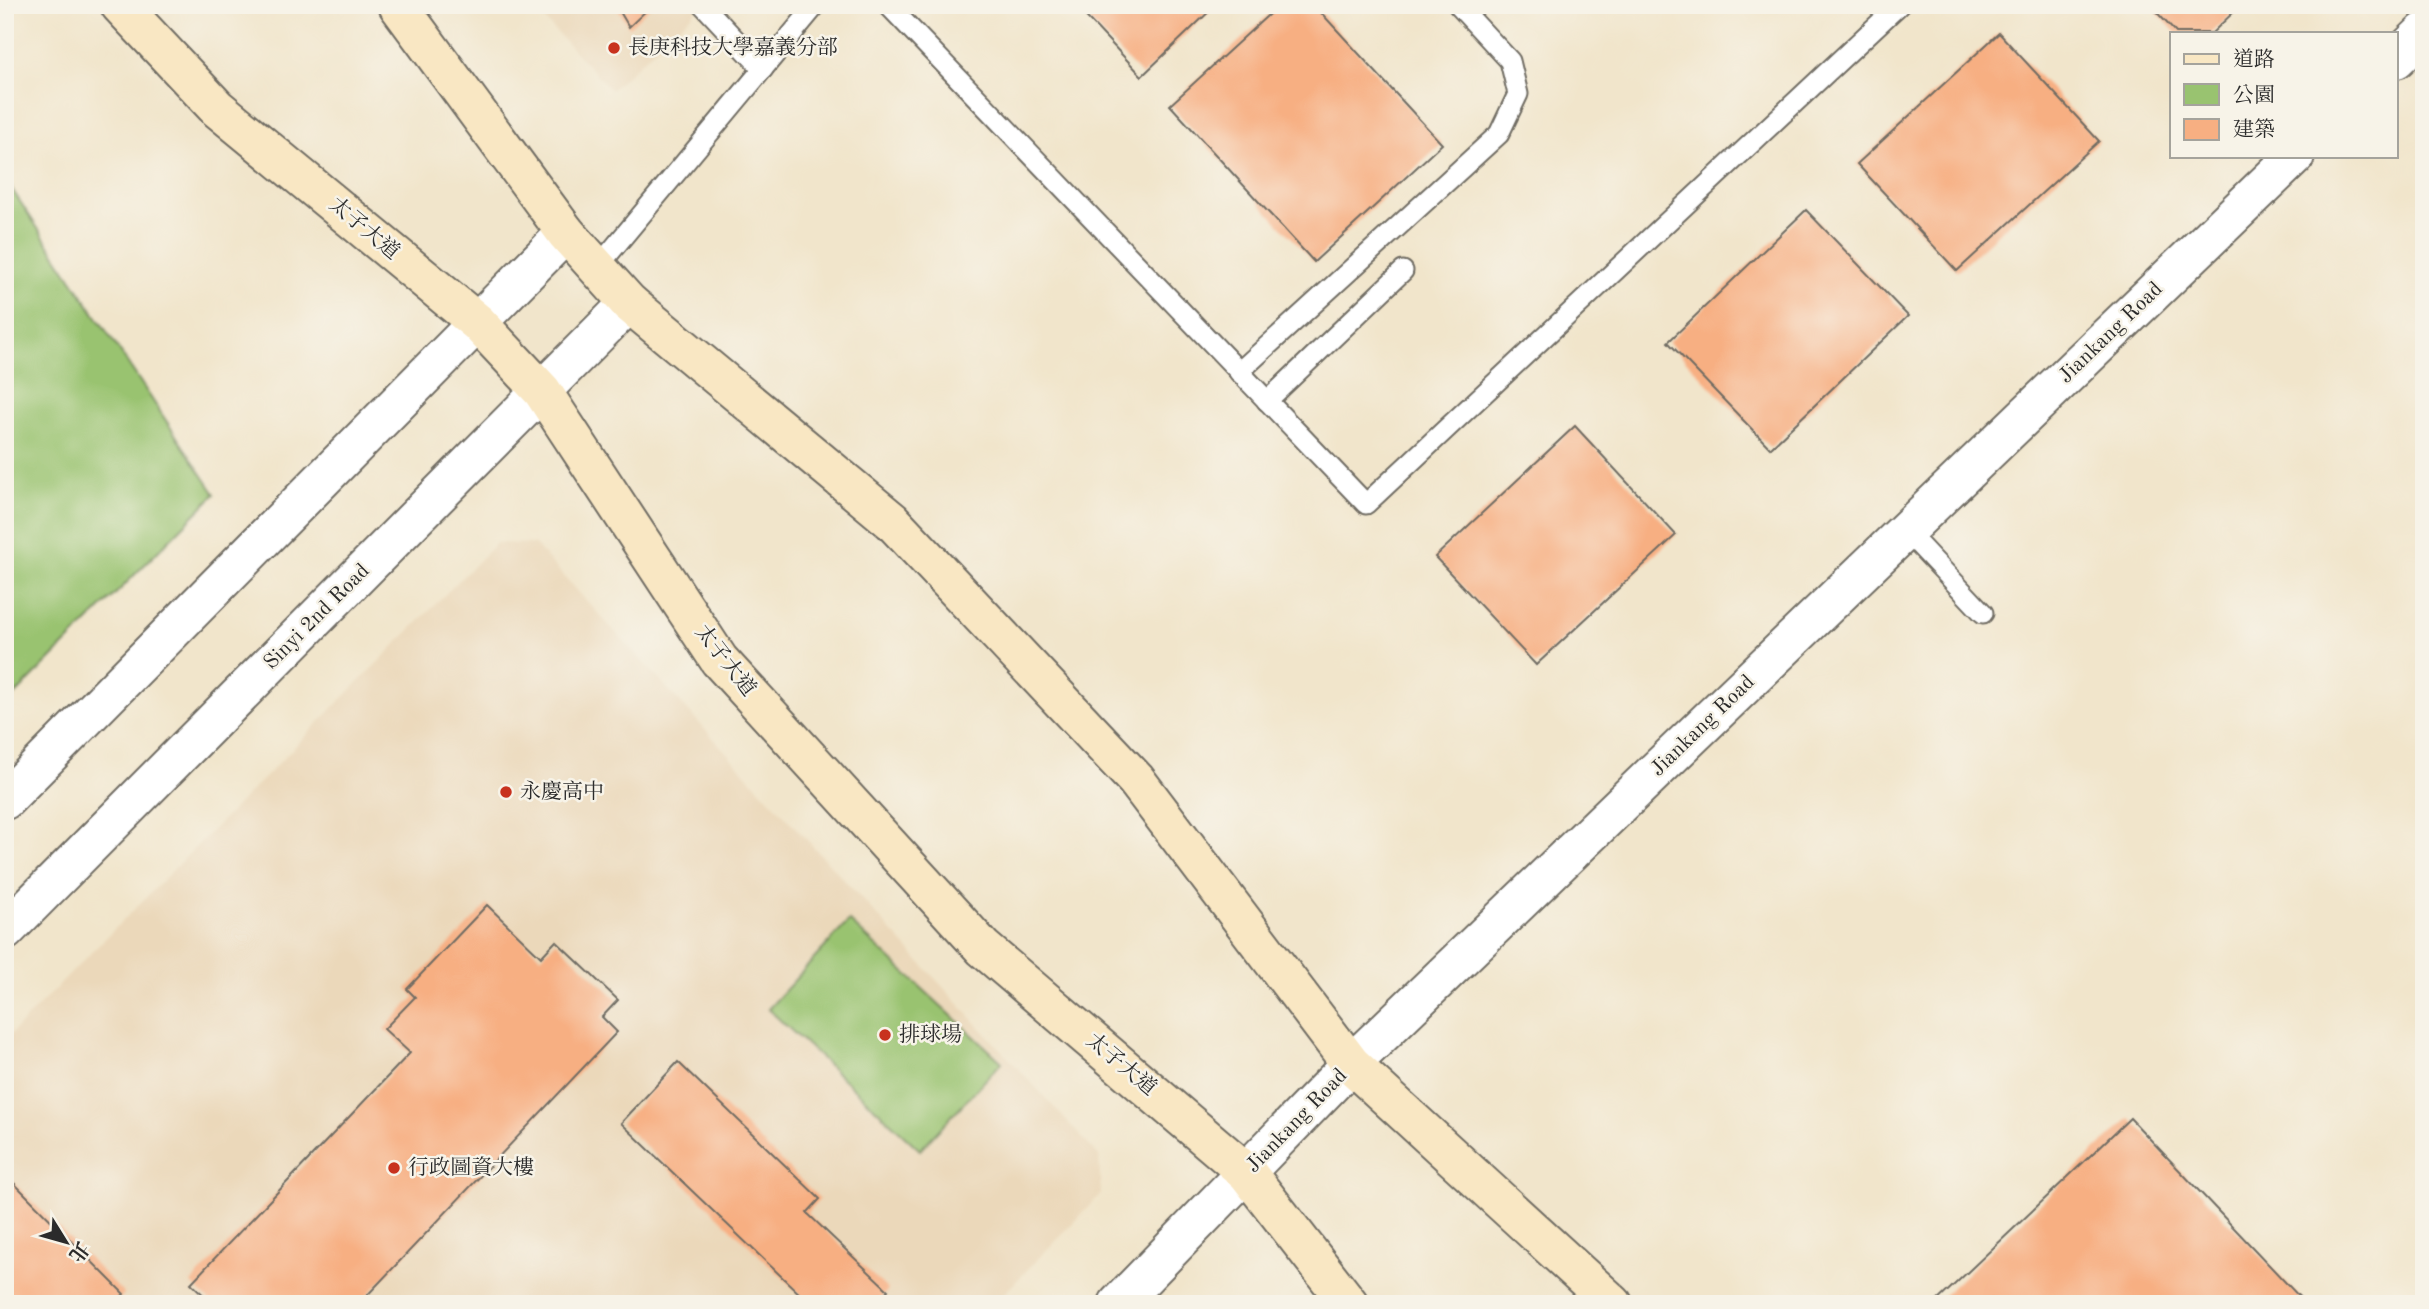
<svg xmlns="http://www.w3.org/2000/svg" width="2429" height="1309" font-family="'Old Standard TT','Noto Serif TC',serif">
<rect width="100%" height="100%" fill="#f7f3e8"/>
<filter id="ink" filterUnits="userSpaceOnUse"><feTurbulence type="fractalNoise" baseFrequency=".0143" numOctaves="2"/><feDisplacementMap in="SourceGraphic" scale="14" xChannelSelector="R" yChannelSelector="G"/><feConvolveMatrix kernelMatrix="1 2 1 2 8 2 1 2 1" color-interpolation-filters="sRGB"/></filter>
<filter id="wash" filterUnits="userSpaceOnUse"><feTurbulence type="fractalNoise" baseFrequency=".00686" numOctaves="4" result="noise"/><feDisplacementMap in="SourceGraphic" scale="28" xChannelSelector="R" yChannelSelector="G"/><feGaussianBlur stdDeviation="1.57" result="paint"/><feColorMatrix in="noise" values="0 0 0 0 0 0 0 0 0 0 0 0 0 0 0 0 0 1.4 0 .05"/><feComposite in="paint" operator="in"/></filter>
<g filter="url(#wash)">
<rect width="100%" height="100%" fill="#f1e5cb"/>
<g fill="#ebd8ba">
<path d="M 531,5 L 702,5 L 611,90 Z"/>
<path d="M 496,543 L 534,544 L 1099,1156 L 1101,1194 L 994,1304 L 5,1304 L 5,1040 Z"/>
</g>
<g fill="#99c370" stroke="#62774e" stroke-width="2">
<path d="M 5,179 L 215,494 L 5,705 Z"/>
<path d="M 849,921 L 1002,1062 L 920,1150 L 768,1009 Z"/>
</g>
<g id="blocks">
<g fill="#f7af82">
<path d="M 616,5 L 652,5 L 629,27 Z"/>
<path d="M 1075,5 L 1216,5 L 1142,76 Z"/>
<path d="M 1279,5 L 1314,5 L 1442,144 L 1314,262 L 1170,105 Z"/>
<path d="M 2150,5 L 2241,5 L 2212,33 L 2176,33 Z"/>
<path d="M 1999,33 L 2099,141 L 1957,271 L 1857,164 Z"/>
<path d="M 1806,210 L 1908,316 L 1770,448 L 1668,342 Z"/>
<path d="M 1575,426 L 1676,535 L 1536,665 L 1435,557 Z"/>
<path d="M 487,905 L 541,957 L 556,941 L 618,1000 L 602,1017 L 617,1032 L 359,1304 L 213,1304 L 191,1283 L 410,1053 L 384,1029 L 415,997 L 407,989 Z"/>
<path d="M 678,1062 L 820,1199 L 807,1213 L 888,1290 L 875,1304 L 799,1304 L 804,1298 L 621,1123 Z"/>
<path d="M 2130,1118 L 2306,1304 L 1934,1304 Z"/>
<path d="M 5,1174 L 124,1294 L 115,1304 L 5,1304 Z"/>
</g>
</g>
</g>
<g filter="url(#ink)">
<use href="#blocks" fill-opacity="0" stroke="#706c63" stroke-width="2"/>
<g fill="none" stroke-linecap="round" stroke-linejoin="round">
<defs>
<g id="lane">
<path d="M 703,5 L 763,69"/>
<path d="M 888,5 L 1366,504 L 1899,5"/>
<path d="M 597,268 L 816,5"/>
<path d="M 1239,372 L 1499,134 L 1518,94 L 1510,61 L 1458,5"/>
<path d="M 1267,401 L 1403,271"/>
<path d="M 1906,531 L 1983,613"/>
</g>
<g id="street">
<path d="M 2396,59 L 2424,32"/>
<path d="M 5,800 L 566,233"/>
<path d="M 5,931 L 629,303"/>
<path d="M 1118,1304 L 1351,1064 L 2295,156"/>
</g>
<g id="secondary">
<path d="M 120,5 L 217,108 L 478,323 L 542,391 L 719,660 L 983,948 L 1247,1173 L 1349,1304"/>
<path d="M 398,5 L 566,233 L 629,303 L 892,521 L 1136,780 L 1351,1064 L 1613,1304"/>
</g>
</defs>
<use href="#lane" stroke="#706c63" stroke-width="23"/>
<use href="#street" stroke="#706c63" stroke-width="42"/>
<use href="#secondary" stroke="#706c63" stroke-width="42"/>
<use href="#lane" stroke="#fff" stroke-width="19"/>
<use href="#street" stroke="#fff" stroke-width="38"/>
<use href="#secondary" stroke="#f9e7c3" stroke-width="38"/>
</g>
</g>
<g fill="#c8321e" stroke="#f7f3e8" stroke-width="2.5">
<circle cx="614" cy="48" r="7"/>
<circle cx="506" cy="792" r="7"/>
<circle cx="885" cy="1035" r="7"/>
<circle cx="394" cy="1168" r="7"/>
</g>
<g text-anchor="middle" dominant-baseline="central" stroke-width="5" stroke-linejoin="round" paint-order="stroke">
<g font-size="21" fill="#2b2b2b" stroke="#f7f3e8" text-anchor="start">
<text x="628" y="48">長庚科技大學嘉義分部</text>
<text x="520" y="792">永慶高中</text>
<text x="899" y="1035">排球場</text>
<text x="408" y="1168">行政圖資大樓</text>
</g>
<g font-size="21" fill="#2b2b2b" stroke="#f7f3e8">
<text transform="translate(364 229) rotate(40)">太子大道</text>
<text transform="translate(2111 333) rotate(-44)">Jiankang Road</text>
<text transform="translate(317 617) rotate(-45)">Sinyi 2nd Road</text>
<text transform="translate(725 661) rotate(52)">太子大道</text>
<text transform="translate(1703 726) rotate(-44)">Jiankang Road</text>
<text transform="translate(1121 1065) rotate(40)">太子大道</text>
<text transform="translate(1297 1121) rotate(-46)">Jiankang Road</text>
</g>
</g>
<rect width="2429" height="1309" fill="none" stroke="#f7f3e8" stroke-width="28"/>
<rect x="2170" y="32" width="228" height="126" fill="#f7f3e8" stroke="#a5a39c" stroke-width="2"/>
<rect x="2184" y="54" width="35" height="10" fill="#f9e7c3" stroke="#a5a39c" stroke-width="2"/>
<text x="2233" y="66" font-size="21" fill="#2b2b2b">道路</text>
<rect x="2184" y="84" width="35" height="21" fill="#99c370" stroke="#a5a39c" stroke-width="2"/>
<text x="2233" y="102" font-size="21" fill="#2b2b2b">公園</text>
<rect x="2184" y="119" width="35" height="21" fill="#f7af82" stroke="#a5a39c" stroke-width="2"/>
<text x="2233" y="136" font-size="21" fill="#2b2b2b">建築</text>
<g transform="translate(66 1242) rotate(127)" stroke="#f7f3e8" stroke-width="5" paint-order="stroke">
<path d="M0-5L12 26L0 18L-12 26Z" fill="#2b2b2b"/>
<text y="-10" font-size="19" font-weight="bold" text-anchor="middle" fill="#2b2b2b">北</text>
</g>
</svg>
